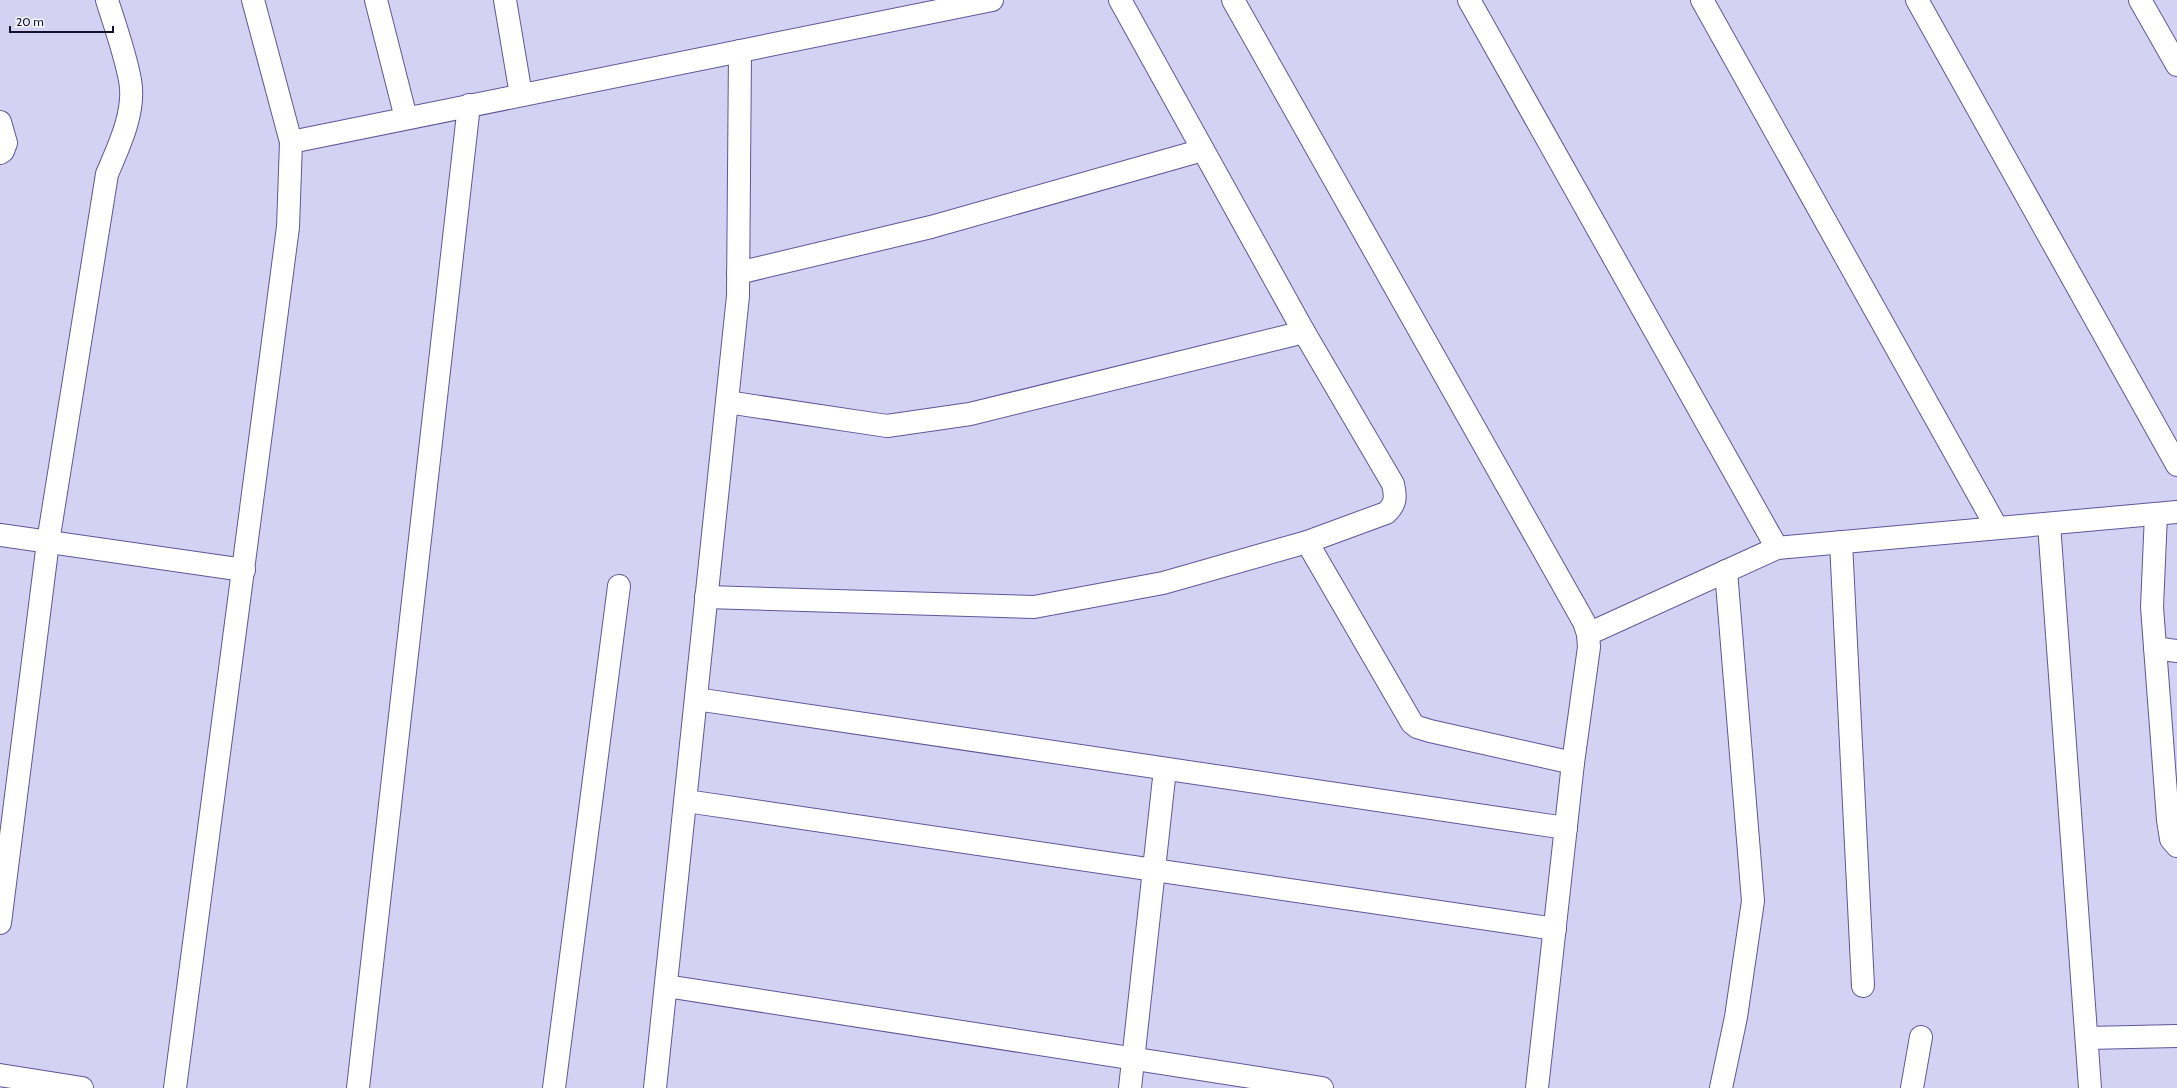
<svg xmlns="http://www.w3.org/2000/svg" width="2177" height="1088" font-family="Cabin,sans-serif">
<rect width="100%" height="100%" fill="#d4d2f2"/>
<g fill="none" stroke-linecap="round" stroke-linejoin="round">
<defs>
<g id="minor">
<path d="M 376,0 L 406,118"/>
<path d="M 505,0 L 521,95"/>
<path d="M 1233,0 L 1584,622 L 1588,634 L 1589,647 L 1573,763 L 1537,1088"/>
<path d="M 1469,0 L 1777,548"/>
<path d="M 1702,0 L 1997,528"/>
<path d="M 1917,0 L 2177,465"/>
<path d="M 2140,0 L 2177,65"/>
<path d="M 0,122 L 6,143 L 3,151 L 0,153"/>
<path d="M 291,142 L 992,0"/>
<path d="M 738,273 L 931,227 L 1203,150"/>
<path d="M 727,402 L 887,426 L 970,414 L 1304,332"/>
<path d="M 2156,514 L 2152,607 L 2168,820 L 2171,839 L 2177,846"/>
<path d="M 2049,524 L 2090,1088"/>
<path d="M 0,535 L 244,570"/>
<path d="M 1307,542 L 1412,723 L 1417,727 L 1430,731 L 1573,763"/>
<path d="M 1841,542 L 1863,986"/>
<path d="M 706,597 L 1034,607 L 1163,583 L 1307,542 L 1386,513 C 1396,504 1396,497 1393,484 L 1304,332 L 1120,0"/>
<path d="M 1588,634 L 1777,548 L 2177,512"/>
<path d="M 2155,648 L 2177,651"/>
<path d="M 696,699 L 1566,828"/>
<path d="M 686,801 L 1555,929"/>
<path d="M 0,923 L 48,542 L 107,174 C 119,146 136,111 130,80 C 125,53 115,26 107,0"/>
<path d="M 666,986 L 1322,1088"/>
<path d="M 2087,1038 L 2177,1036"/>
<path d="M 0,1075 L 82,1088"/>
<path d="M 175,1088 L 288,227 L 291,142 L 253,0"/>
<path d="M 358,1088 L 469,105"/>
<path d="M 554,1088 L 619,586"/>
<path d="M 655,1088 L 738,296 L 740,51"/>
<path d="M 1130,1088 L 1165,769"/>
<path d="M 1721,1088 L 1736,1017 L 1753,901 L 1726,571"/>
<path d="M 1912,1088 L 1921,1037"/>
</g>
</defs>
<use href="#minor" stroke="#5f569b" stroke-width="24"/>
<use href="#minor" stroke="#fff" stroke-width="22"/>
</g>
<path d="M10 26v6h103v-6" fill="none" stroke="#15102c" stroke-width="2"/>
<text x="16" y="26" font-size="12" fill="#15102c" stroke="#f7f6fe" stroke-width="3" paint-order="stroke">20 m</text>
</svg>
